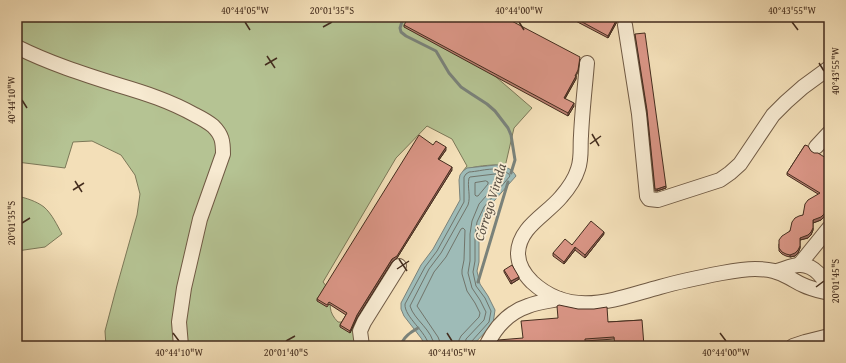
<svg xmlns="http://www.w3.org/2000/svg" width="846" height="363" font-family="'Gentium Book Plus',serif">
<rect width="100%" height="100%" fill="#f3dfb8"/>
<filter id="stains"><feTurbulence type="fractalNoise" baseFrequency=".005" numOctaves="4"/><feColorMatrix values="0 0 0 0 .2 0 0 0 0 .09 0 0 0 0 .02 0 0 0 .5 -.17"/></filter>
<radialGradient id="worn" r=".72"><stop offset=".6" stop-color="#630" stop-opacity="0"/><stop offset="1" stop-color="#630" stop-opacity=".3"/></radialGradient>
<g fill="#b5c393" stroke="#7c7858">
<path d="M 17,17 L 405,17 L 467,52 L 532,108 L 514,128 L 505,167 C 502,166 498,165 495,165 C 487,165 468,167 463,171 L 467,166 L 452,139 L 427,126 L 396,158 L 323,282 L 331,292 C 330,305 328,312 338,322 L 360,323 L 365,346 L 106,346 L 105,331 L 115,293 L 137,215 L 140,194 L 135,175 L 121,155 L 92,141 L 73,142 L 65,168 L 17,162 Z"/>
<path d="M 17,196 C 26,198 36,201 44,207 C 52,214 57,225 62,234 L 45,247 L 17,251 Z"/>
</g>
<path fill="#9ebbb7" stroke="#7a827a" d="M 496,165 C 504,166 512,168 516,176 L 487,209 L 481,223 L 479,235 L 479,262 L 477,271 L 480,284 L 488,296 L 495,310 L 493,324 L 472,346 L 426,346 L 421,338 L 404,316 L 401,309 L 401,303 L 421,265 L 433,249 L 460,200 L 459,180 L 460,175 L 463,171 L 467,168 Z"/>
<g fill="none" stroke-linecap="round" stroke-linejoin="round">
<g stroke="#71746a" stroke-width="1">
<path d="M 486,181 L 488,182 L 488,184 L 478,196 L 476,196 L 475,195 L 475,183 Z"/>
<path d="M 429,346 C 427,332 404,317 405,304 L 425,267 L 437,251 L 464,202 L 464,177 L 466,174 L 469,172 C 484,171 495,165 509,174 L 510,176 L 484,207 L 477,222 L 475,235 L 475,261 L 473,272 L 476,286 L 485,298 L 491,311 L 489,322 L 471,342 L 470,346"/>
<path d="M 434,346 C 433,330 414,320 410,306 L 429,269 L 441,253 L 468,205 C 471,196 467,187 469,178 L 470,177 L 495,174 L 501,175 L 502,178 L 479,204 L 472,221 L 470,234 L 470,261 L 468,273 L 472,288 L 480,300 L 486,312 L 484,320 L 466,339 L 465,346"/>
<path d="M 440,346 L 440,342 L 438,337 L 417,306 L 434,272 L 446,257 L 461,229 L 463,228 L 465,230 L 464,260 L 462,270 L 462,274 L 467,291 L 475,303 L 480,313 L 479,317 L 461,336 L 459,340 L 459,346"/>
</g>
<g stroke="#7a827a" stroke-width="3">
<path d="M 399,17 L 402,21 L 401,25 L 400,28 L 401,32 L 406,36 L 436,51 L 449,73 L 461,87 L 470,93 L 487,104 L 495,111 L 508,128 L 511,135 L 515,160 L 511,173"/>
<path d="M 478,282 L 508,182"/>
<path d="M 401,346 C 403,337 411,332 418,328"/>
</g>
<defs>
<g id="minor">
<path d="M 625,25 L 639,114 L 647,196 L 649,199 L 658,200 L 720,180 L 730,173 L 740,164 L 773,115 L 786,102 L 803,87 L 829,68"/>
<path d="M 17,47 C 49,63 83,74 118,85 C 145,93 170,101 195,115 C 201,118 208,122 213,126 C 222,135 223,141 223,154 L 200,219 L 184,288 L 179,322 L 181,346"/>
<path d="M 587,63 C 585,87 582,112 581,136 C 580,147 582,158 578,169 C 575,179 568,189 561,197 C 546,215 519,227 518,253 C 518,264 524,274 532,282 C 572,319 615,299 660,287 C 681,281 701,277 722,273 C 733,271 744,269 755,269 C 769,269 778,271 790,278 C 794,280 798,283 803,285 C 811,289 821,291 829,293 C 827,280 814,264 799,265 C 793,265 784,269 777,271"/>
<path d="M 816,147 L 829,133"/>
<path d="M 799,265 L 829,228"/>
<path d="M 362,346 L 360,331 L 364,322 L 399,266"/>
<path d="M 486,346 C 495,328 509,312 528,306 C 538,302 549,301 559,299"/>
<path d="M 793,346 L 805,342 L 829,336"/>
</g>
</defs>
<use href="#minor" stroke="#705a44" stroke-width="16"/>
<use href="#minor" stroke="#f7ead1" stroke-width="14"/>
</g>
<g fill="#bb8072" stroke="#442d1e">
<path d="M 568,17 L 619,17 L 619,18 L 608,38 Z"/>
<path d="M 404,25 L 580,59 L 578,72 L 576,76 L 576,79 L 565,99 L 574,106 L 568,116 L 404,27 Z"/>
<path d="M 635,34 L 666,188 L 657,191 L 655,191 L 647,113 Z"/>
<path d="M 433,145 L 446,150 L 439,160 L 452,170 L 397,258 L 392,262 L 357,318 L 350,333 L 340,327 L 340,325 L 346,315 L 329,304 L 327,307 L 317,301 L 317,299 Z"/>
<path d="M 805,145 L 826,204 L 826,213 L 824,217 L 821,220 L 813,223 L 813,230 L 811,235 L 808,238 L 800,240 L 800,248 L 798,253 L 795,256 L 790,257 L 786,256 L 782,254 L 779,251 L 779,244 L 803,215 L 818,194 L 787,175 L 787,173 Z"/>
<path d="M 604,234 L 585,258 L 575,250 L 564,264 L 553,256 L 553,253 L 572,245 Z"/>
<path d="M 504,270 L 519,279 L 511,284 L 504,272 Z"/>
<path d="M 642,320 L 614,339 L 585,341 L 523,338 L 608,322 Z"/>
</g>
<g fill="#98685d" stroke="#442d1e">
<path d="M 618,17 L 619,17 L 619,18 L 608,38 L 608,36 Z"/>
<path d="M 576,76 L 576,79 L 564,100 L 564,98 Z"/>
<path d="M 574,103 L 574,106 L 568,116 L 568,113 Z"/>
<path d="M 446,147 L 446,150 L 438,161 L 438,159 Z"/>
<path d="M 452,167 L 452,170 L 397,258 L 392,262 L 357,318 L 350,333 L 350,331 L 357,315 L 392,259 Z"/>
<path d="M 666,186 L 666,188 L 657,191 L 657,189 Z"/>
<path d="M 829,201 L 829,203 L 826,204 L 826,202 Z"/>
<path d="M 826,210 L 826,213 L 824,217 L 821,220 L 813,223 L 813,220 Z"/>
<path d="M 813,228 L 813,230 L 811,235 L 808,238 L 800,240 L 800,238 Z"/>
<path d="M 604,232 L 604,234 L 585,258 L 585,255 Z"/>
<path d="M 800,246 L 800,248 L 798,253 L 795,256 L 790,257 L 790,255 Z"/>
<path d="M 575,247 L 575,250 L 564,264 L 564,262 Z"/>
<path d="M 519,277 L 519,279 L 511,284 L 511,281 Z"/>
</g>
<g fill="#d99585" stroke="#442d1e">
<path d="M 409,17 L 504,17 L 580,57 L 578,70 L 575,76 L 576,76 L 564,98 L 574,103 L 568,113 L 404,25 Z"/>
<path d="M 573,17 L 618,17 L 608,36 Z"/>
<path d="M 645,33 L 666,186 L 657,189 L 655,189 L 647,110 L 635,34 Z"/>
<path d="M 419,135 L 433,145 L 436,141 L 446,147 L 438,159 L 452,167 L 397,256 L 392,259 L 357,315 L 350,331 L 340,325 L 347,313 L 329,302 L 327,305 L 317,299 Z"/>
<path d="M 805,145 L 808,146 L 811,151 L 814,153 L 818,153 L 829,160 L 829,201 L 826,202 L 826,210 L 824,214 L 821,217 L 813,220 L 813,228 L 811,232 L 808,235 L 800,238 L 800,246 L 798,250 L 795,253 L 790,255 L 786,254 L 782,252 L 779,248 L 779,240 L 782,236 L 790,231 L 792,222 L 795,218 L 799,216 L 803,215 L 805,204 L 808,200 L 820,193 L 787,173 Z"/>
<path d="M 591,221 L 604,232 L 585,255 L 575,247 L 564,262 L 553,253 L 565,239 L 572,245 Z"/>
<path d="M 512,265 L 519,277 L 511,281 L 504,270 Z"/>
<path d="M 559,305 L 578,309 L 594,309 L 607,307 L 608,322 L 642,320 L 644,346 L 615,346 L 614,337 L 585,339 L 585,346 L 496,346 L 496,343 L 498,340 L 523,338 L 521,321 L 558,318 L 557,306 Z"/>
<path d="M 829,342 L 829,346 L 815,346 Z"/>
</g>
<path fill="none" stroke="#442d1e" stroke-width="1.5" d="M 245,22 L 250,30M 519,22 L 524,30M 792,22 L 798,30M 323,27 L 332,22M 267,56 L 275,68M 819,63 L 824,71M 265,65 L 277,58M 22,100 L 27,108M 592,134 L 599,146M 590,144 L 601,136M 75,181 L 82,192M 73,190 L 84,183M 22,223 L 30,218M 399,259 L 407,271M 397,269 L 409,261M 816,287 L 824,281M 173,333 L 179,341M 447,333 L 452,341M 720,333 L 726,341M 286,341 L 295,336"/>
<g text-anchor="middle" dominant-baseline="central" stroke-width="3.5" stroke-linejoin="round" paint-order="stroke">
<g font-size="14" font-style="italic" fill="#5a5044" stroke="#f7ead1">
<text transform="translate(490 202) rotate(-73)">Córrego Virada</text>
</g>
</g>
<rect width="846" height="363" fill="none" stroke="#f3dfb8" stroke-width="44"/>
<rect x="22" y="22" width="802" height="319" fill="none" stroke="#442d1e" stroke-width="1.5"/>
<g font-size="10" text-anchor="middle" fill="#442d1e">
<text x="245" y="14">40°44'05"W</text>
<text x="332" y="14">20°01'35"S</text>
<text x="519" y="14">40°44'00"W</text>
<text x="792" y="14">40°43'55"W</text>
<text transform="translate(835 71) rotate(-90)" y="4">40°43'55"W</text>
<text transform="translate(11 100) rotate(-90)" y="4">40°44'10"W</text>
<text transform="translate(11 223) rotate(-90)" y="4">20°01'35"S</text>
<text transform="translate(835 281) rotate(-90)" y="4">20°01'45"S</text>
<text x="179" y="356">40°44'10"W</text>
<text x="286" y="356">20°01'40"S</text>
<text x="452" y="356">40°44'05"W</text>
<text x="726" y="356">40°44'00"W</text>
</g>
<rect width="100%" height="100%" filter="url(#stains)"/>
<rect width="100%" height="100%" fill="url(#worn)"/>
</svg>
